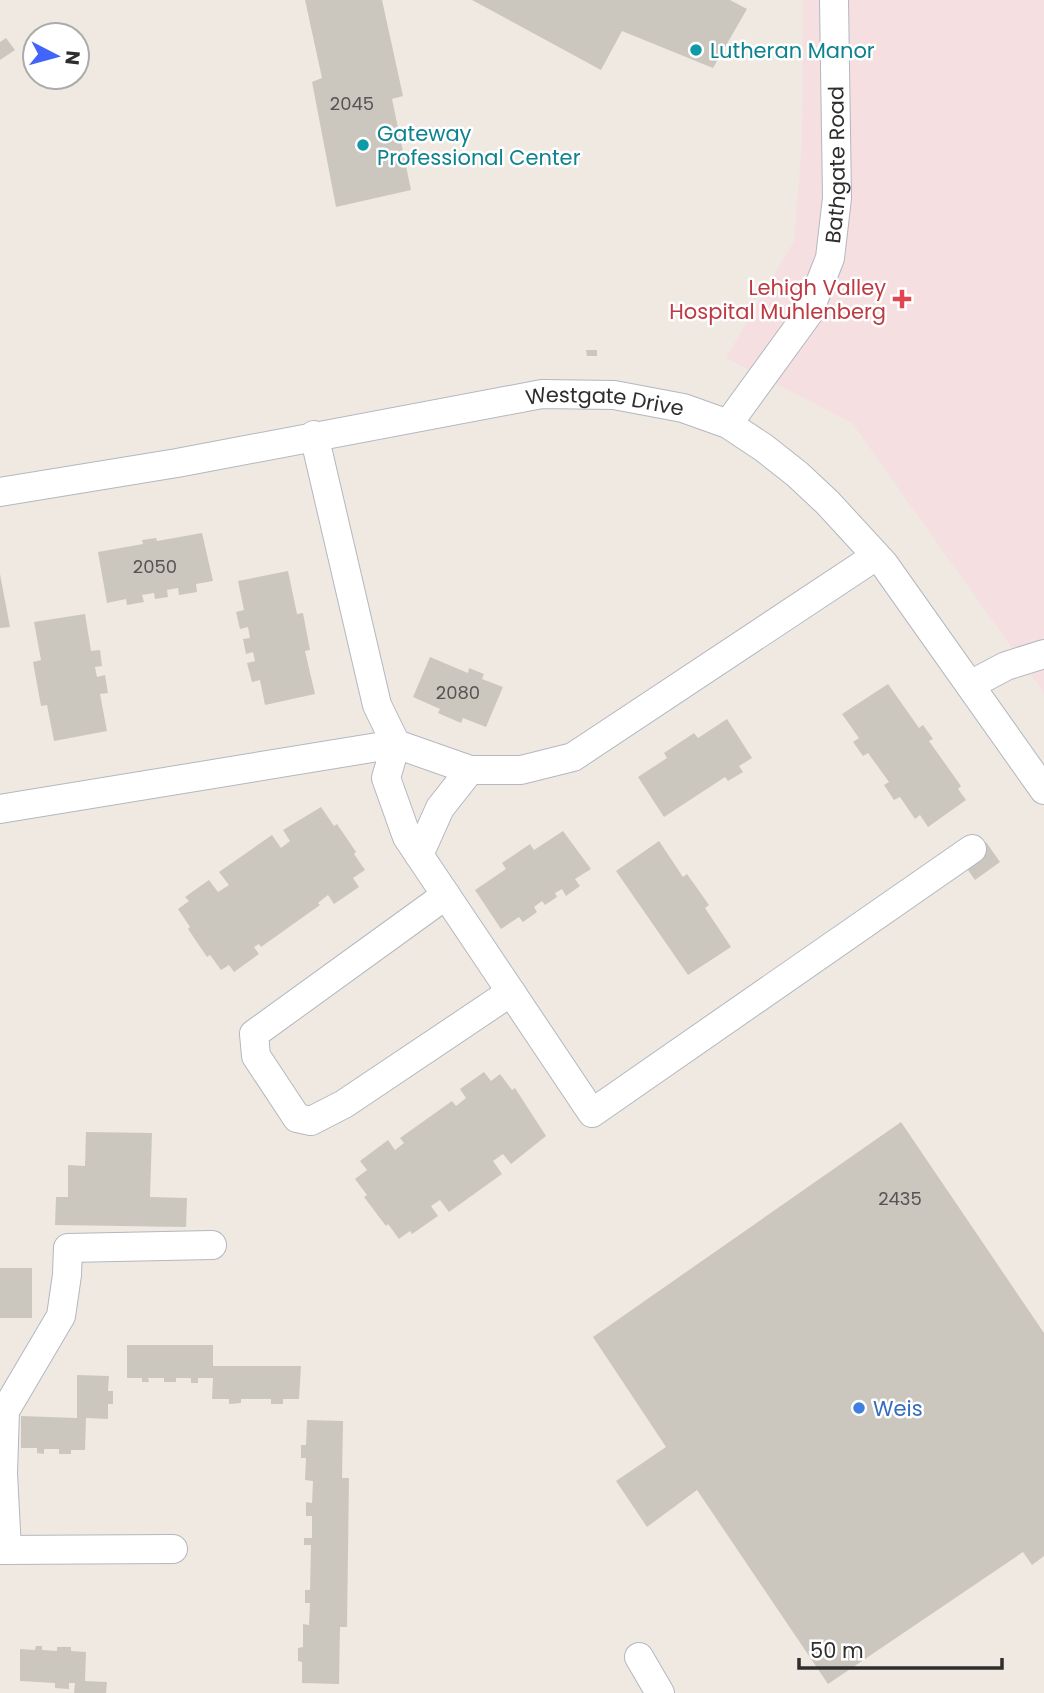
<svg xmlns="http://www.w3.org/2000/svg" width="1044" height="1693" font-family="Poppins,sans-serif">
<rect width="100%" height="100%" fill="#efe9e1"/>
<path fill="#f5dfe0" d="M 803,0 L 1044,0 L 1044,693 L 852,423 L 726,358 L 794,241 L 802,143 Z"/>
<g fill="#cbc7bf">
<path d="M 305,0 L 382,0 L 403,96 L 392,99 L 411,190 L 336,207 L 312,82 L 322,78 Z"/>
<path d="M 472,0 L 730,0 L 747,9 L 713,68 L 622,31 L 601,70 Z"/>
<path d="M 6,38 L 15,50 L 0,60 L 0,42 Z"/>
<path d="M 586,350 L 597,350 L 597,356 L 587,356 Z"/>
<path d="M 202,533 L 213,581 L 196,584 L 197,592 L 179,595 L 178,588 L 167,590 L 168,597 L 155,599 L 154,593 L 142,595 L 144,602 L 127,605 L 126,599 L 107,603 L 98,552 L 143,544 L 142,540 L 156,538 L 157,541 Z"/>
<path d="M 288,571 L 297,614 L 303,613 L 310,650 L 305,651 L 315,694 L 265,705 L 260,680 L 252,682 L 247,663 L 255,661 L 253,652 L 246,654 L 243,639 L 250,638 L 248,627 L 240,629 L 236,612 L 244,610 L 238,581 Z"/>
<path d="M 0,574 L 10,627 L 0,628 Z"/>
<path d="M 85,614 L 91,651 L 100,650 L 102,666 L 95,667 L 97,677 L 105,675 L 108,693 L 100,694 L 107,731 L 54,741 L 47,705 L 41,706 L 33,662 L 41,660 L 34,622 Z"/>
<path d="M 430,657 L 468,673 L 469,668 L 484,674 L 482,679 L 503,687 L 486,727 L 463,718 L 461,723 L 438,713 L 440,709 L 413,697 Z"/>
<path d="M 888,684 L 919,728 L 923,725 L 933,739 L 929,741 L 961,786 L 958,789 L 966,800 L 928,827 L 920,815 L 915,819 L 900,797 L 894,800 L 884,785 L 889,782 L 868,753 L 863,756 L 853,742 L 859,738 L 842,714 Z"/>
<path d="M 727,719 L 752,758 L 739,766 L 743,772 L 728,781 L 725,777 L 664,817 L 638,777 L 667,758 L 664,753 L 694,733 L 698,738 Z"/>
<path d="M 321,807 L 334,826 L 337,824 L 356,852 L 354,854 L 365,870 L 353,878 L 359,887 L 334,904 L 328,895 L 318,903 L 320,905 L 261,947 L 259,944 L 254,947 L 259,954 L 234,972 L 229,965 L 221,970 L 210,955 L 207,957 L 188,929 L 190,927 L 178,909 L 189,901 L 185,897 L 209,880 L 218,892 L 229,885 L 219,872 L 272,835 L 281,848 L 290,841 L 283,830 Z"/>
<path d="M 563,831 L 591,869 L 575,879 L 580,886 L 566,896 L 562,889 L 555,893 L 557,897 L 545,905 L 542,901 L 534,907 L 537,912 L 523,922 L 519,917 L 501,929 L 475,890 L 506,869 L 502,863 L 530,844 L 534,850 Z"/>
<path d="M 659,841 L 683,877 L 687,874 L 709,905 L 705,908 L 731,947 L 688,975 L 616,871 Z"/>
<path d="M 986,842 L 1000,862 L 975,880 L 961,860 Z"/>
<path d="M 484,1072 L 491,1081 L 500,1074 L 512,1090 L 515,1088 L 546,1136 L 511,1164 L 503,1154 L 493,1161 L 502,1174 L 449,1212 L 440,1200 L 431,1206 L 438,1216 L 412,1234 L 410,1231 L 399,1239 L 388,1224 L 386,1226 L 364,1197 L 367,1195 L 355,1179 L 367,1170 L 360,1161 L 388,1140 L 395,1150 L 404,1143 L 400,1138 L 452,1101 L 456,1106 L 466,1098 L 460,1089 Z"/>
<path d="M 901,1122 L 1044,1333 L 1044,1556 L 1032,1565 L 1023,1552 L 828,1684 L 697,1490 L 647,1527 L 616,1481 L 666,1447 L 593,1337 Z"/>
<path d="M 86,1132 L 152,1133 L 150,1197 L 187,1198 L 186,1227 L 55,1225 L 56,1197 L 68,1197 L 68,1165 L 85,1166 Z"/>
<rect x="0" y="1268" width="32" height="50"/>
<path d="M 127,1345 L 213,1345 L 213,1366 L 301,1366 L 299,1399 L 283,1399 L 283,1404 L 271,1404 L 271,1399 L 241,1399 L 241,1403 L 229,1404 L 229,1399 L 212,1399 L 213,1378 L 198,1378 L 198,1383 L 191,1383 L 191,1378 L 176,1378 L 176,1382 L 164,1382 L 164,1378 L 148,1378 L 149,1382 L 142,1382 L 142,1378 L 127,1378 Z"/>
<path d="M 77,1375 L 109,1376 L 108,1391 L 113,1391 L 113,1404 L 108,1404 L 108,1419 L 86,1418 L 85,1450 L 71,1450 L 71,1454 L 59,1454 L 59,1449 L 44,1449 L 44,1454 L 37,1453 L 37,1448 L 21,1448 L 21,1416 L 77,1418 Z"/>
<path d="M 307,1420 L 343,1421 L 342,1478 L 349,1478 L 347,1627 L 340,1627 L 339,1684 L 302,1683 L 302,1662 L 298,1661 L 298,1648 L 303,1647 L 303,1624 L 309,1625 L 310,1603 L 305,1603 L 305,1590 L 310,1590 L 311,1545 L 304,1545 L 304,1538 L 312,1538 L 312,1516 L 306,1516 L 306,1502 L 312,1503 L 313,1481 L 305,1480 L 306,1458 L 301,1458 L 301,1445 L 306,1445 Z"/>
<path d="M 36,1646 L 42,1646 L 42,1650 L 57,1651 L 57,1647 L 71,1647 L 71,1651 L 86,1652 L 85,1681 L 107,1682 L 106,1693 L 74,1693 L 75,1683 L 69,1683 L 69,1689 L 55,1688 L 55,1683 L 20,1681 L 20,1649 L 35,1650 Z"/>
</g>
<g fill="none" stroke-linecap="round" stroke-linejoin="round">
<defs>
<g id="minor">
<path id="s1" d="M 728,424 L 808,314 L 830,258 L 837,198 L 834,0"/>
<path d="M 314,435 L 377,705 L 396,744 L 470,770 L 521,770 L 573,757 L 876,556"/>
<path id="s2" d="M 0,492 L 177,463 L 542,394 L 614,395 L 683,408 L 728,424 L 764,448 L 797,474 L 828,503 L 884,564 L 1044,790"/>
<path d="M 970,685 L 1006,666 L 1044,654"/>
<path d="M 0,809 L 396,744 L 386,778 L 407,837 L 592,1113 L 972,849"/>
<path d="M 419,855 L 440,808 L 470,770"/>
<path d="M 446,895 L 254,1034 L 256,1056 L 297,1118 L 311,1121 L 344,1104 L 511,992"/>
<path d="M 0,1550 L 173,1549"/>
<path d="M 7,1550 L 3,1473 L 5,1411 L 61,1316 L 67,1275 L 68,1248 L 212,1245"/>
<path d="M 639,1657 L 660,1693"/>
</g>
</defs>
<use href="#minor" stroke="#b4b7c1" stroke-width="30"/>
<use href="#minor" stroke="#fff" stroke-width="28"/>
</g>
<g fill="#0f9aa8" stroke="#fff" stroke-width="2.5">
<circle cx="696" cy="50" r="7"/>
<circle cx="363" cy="145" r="7"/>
</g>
<path fill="#e0444e" stroke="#fff" stroke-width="2.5" d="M898.5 288.5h7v7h7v7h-7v7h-7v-7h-7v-7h7z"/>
<circle fill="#3f7fe0" stroke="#fff" stroke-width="2.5" cx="859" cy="1408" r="7"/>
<g text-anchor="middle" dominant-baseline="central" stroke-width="5" stroke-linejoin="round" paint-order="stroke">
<g font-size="18" fill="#555452">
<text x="352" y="103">2045</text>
<text x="155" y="566">2050</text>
<text x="458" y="692">2080</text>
<text x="900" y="1198">2435</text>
</g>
<g font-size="21" fill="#0d838f" stroke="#fff" text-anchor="start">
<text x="710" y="50">Lutheran Manor</text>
<text x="377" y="133">Gateway<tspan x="377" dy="24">Professional Center</tspan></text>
</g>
<g font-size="21" fill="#2e2e2e" stroke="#fff">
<text stroke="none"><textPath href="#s1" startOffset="290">Bathgate Road</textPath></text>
<text stroke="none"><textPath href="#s2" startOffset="614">Westgate Drive</textPath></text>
</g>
<g font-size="21" fill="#be3a42" stroke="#fff" text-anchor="end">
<text x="886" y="287">Lehigh Valley<tspan x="886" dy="24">Hospital Muhlenberg</tspan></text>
</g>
<g font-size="21" fill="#366cbe" stroke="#fff" text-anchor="start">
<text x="873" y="1408">Weis</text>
</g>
</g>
<g transform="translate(56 56) rotate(96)"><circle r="33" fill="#ffffff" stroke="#ababab" stroke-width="2"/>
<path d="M0-5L12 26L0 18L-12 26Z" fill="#4264fb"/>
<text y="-10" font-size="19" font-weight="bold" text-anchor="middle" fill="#2e2e2e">N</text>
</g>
<path d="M799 1658v10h203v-10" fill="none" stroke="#2e2e2e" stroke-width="3.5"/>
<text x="810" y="1658" font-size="21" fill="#2e2e2e" stroke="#ffffff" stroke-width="5" paint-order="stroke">50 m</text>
</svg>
